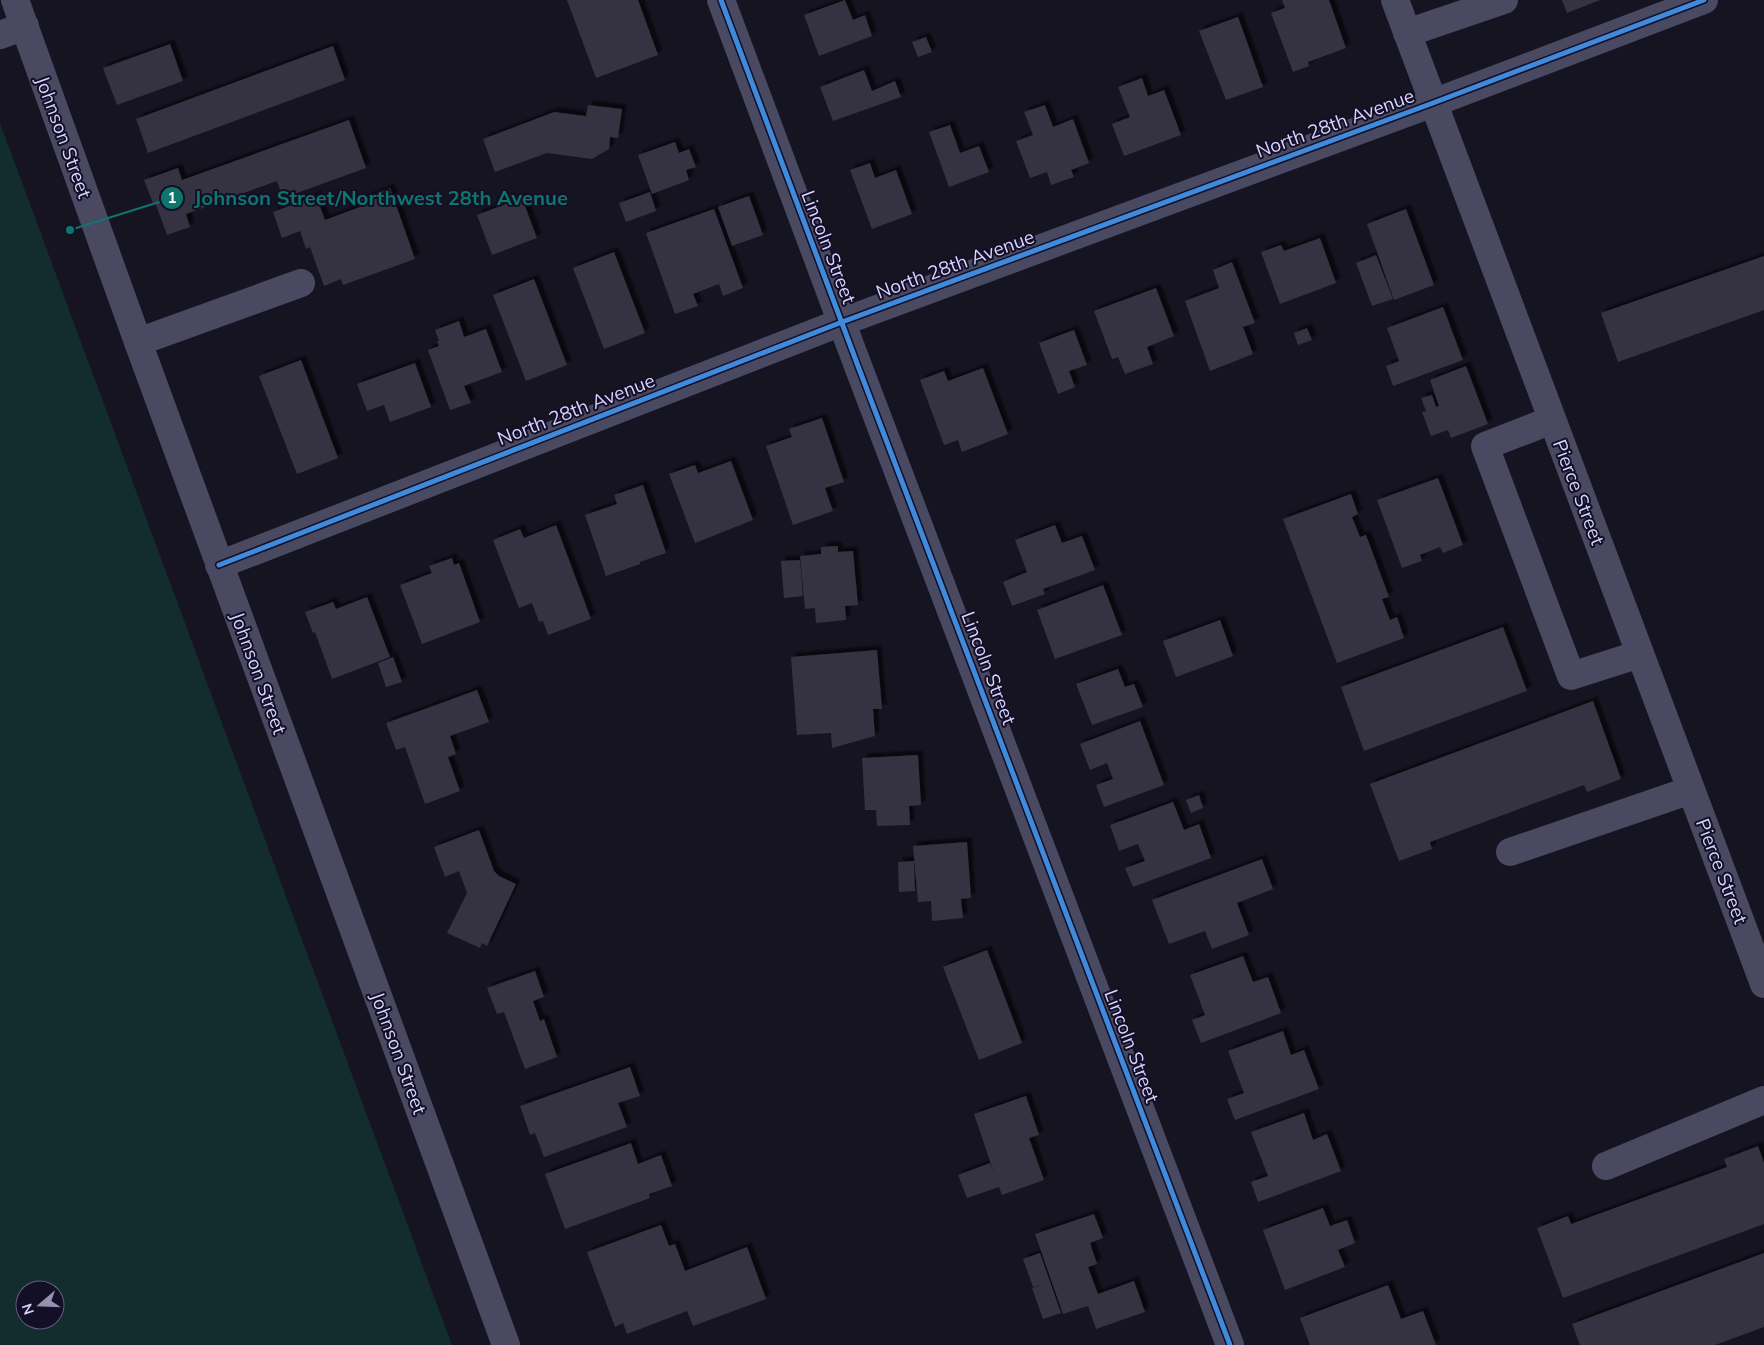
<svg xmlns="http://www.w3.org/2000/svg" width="1764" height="1345" font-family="Mulish,sans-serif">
<defs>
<filter id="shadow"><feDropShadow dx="4.5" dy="-4.5" stdDeviation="1" flood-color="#0009"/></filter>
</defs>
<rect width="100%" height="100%" fill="#161421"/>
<path fill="#132c2d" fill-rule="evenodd" d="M 0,123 L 452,1345 L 0,1345 ZM 25,1290 L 55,1290 L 55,1320 L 25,1320 Z"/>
<g fill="#343243" filter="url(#shadow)">
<path d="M 567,0 L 638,0 L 658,55 L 596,78 Z"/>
<path d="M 845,0 L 853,20 L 865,15 L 872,36 L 819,56 L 804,15 Z"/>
<path d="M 1282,0 L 1329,0 L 1346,48 L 1308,62 L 1309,66 L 1293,72 L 1271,13 L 1285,8 Z"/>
<path d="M 1562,0 L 1600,0 L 1567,13 Z"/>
<path d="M 1238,17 L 1263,87 L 1226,100 L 1199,31 Z"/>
<path d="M 926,37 L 932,52 L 918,57 L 912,42 Z"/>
<path d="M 170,44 L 183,81 L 117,105 L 103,68 Z"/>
<path d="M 333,46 L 345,80 L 148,153 L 136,119 Z"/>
<path d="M 864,70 L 872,91 L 895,81 L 901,97 L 833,121 L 820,87 Z"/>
<path d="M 1142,78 L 1148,96 L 1164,90 L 1181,135 L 1124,156 L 1112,124 L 1130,117 L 1118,87 Z"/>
<path d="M 588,105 L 622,109 L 618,138 L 610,137 L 609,149 L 592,159 L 547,153 L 495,172 L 483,139 L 554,112 L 586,116 Z"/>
<path d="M 1045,105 L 1053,127 L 1073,119 L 1089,163 L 1071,170 L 1074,177 L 1051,185 L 1047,172 L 1030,178 L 1016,141 L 1033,135 L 1024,112 Z"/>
<path d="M 349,120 L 366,168 L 283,198 L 277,181 L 186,214 L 190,227 L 167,235 L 155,202 L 153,203 L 144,180 L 178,168 L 182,180 Z"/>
<path d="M 950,125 L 960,153 L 979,146 L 989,172 L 949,187 L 929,132 Z"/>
<path d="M 675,142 L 679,153 L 689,149 L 696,167 L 686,170 L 689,180 L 652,194 L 638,155 Z"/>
<path d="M 870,163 L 875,178 L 896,170 L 912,214 L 872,229 L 850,170 Z"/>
<path d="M 390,188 L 415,259 L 343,285 L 341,279 L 324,286 L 310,247 L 306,249 L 300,231 L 282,238 L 273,212 L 316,196 L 325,220 L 360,207 L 358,201 Z"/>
<path d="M 650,192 L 656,211 L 626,222 L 619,203 Z"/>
<path d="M 749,196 L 763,235 L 732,246 L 718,207 Z"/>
<path d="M 522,198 L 537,238 L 492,255 L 477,215 Z"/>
<path d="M 714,209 L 743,288 L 723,296 L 719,284 L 693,294 L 698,306 L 675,314 L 646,233 Z"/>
<path d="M 1406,209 L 1434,285 L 1394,300 L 1367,224 Z"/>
<path d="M 1320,238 L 1336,283 L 1280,304 L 1261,252 L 1281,245 L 1284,251 Z"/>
<path d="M 614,252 L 645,333 L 604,349 L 573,268 Z"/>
<path d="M 1376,255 L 1393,299 L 1372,306 L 1356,263 Z"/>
<path d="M 1764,256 L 1764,310 L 1618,362 L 1601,313 Z"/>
<path d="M 1232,262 L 1255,323 L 1243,327 L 1253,354 L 1210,371 L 1185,301 L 1219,288 L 1213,270 Z"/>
<path d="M 534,279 L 567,365 L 526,381 L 493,295 Z"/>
<path d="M 1156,288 L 1174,336 L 1147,347 L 1153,364 L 1125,374 L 1118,357 L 1112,359 L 1094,311 Z"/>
<path d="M 1443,307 L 1463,360 L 1393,386 L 1386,366 L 1399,361 L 1387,328 Z"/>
<path d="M 459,321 L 464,337 L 486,329 L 502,372 L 464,386 L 471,403 L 450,410 L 428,350 L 439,346 L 437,341 L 439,341 L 435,330 Z"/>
<path d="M 1307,328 L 1312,340 L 1298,345 L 1294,333 Z"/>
<path d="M 1074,330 L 1087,365 L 1069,371 L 1075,387 L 1058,394 L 1039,343 Z"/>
<path d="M 301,360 L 338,458 L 297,474 L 259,376 Z"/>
<path d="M 415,363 L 431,407 L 390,422 L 384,405 L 367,411 L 357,384 Z"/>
<path d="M 1466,366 L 1488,424 L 1451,438 L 1448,430 L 1431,436 L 1422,412 L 1426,411 L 1421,398 L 1432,395 L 1436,407 L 1439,406 L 1430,380 Z"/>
<path d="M 983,368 L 1008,434 L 962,452 L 958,440 L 944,445 L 920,380 L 944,371 L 948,381 Z"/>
<path d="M 822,418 L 844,482 L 825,488 L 833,511 L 793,525 L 766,446 L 792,437 L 789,429 Z"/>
<path d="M 731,461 L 753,520 L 695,543 L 669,474 L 695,465 L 698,473 Z"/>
<path d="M 1438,478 L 1463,545 L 1443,553 L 1440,547 L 1420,555 L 1422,561 L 1402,568 L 1377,500 Z"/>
<path d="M 643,485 L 666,553 L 640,562 L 640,564 L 606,576 L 585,515 L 617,504 L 614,495 Z"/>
<path d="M 1351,494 L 1358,514 L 1352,517 L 1360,537 L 1366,535 L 1389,597 L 1382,599 L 1390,620 L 1397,617 L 1404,638 L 1337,663 L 1283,519 Z"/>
<path d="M 556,525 L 591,619 L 548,635 L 543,621 L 539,622 L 532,603 L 519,608 L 493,540 L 520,529 L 524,538 Z"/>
<path d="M 1055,525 L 1062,543 L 1082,536 L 1095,570 L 1043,589 L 1045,594 L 1012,606 L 1003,582 L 1027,572 L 1015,540 Z"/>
<path d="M 838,546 L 838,552 L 853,551 L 858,605 L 845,606 L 846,620 L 816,623 L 815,608 L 805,609 L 800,556 L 821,554 L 821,547 Z"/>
<path d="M 452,558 L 454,565 L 459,563 L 480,622 L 422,644 L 400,585 L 432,573 L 429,566 Z"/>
<path d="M 800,560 L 803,596 L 784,598 L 781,561 Z"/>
<path d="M 1103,585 L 1122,635 L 1055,659 L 1037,610 Z"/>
<path d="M 367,597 L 390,657 L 332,679 L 315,632 L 313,633 L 305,612 L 333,602 L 336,609 Z"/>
<path d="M 1220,620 L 1233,656 L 1176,677 L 1163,641 Z"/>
<path d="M 1503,627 L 1527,691 L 1364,751 L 1341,687 Z"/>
<path d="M 877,650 L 882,709 L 873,709 L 875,736 L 832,748 L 831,733 L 797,735 L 791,657 Z"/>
<path d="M 393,657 L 402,682 L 386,687 L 378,663 Z"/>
<path d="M 1118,669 L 1125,687 L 1134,684 L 1143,707 L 1092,725 L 1076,684 Z"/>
<path d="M 477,690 L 489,722 L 450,736 L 456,754 L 448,757 L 460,791 L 425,804 L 405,747 L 396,750 L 386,723 Z"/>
<path d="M 1593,701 L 1621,779 L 1587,792 L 1584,785 L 1430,842 L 1432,849 L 1399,861 L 1370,784 Z"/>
<path d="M 1140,721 L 1164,785 L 1104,807 L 1096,785 L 1113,779 L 1107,763 L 1090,770 L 1080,744 Z"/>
<path d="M 918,755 L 921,805 L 909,806 L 910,825 L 877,826 L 876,810 L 865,810 L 862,758 Z"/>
<path d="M 1199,795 L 1203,808 L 1191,813 L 1186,800 Z"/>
<path d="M 1173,802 L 1184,830 L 1199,824 L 1211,858 L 1133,887 L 1125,868 L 1145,861 L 1138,844 L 1119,851 L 1110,825 Z"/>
<path d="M 479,830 L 494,871 L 499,876 L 516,884 L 487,946 L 482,943 L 480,948 L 447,933 L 467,893 L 459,871 L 445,877 L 434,847 Z"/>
<path d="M 967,842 L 971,898 L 961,899 L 963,918 L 932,921 L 931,901 L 918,902 L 913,846 Z"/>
<path d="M 1262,859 L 1273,889 L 1237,903 L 1249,935 L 1212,949 L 1205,931 L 1169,944 L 1152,900 Z"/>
<path d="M 914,861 L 915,891 L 899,892 L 898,862 Z"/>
<path d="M 987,950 L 1022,1043 L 979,1060 L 943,967 Z"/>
<path d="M 1243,956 L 1253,982 L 1268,977 L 1281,1013 L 1201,1043 L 1192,1020 L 1205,1015 L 1190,975 Z"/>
<path d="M 535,971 L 544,997 L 533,1001 L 540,1021 L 544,1019 L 557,1057 L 525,1069 L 504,1012 L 497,1014 L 487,988 Z"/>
<path d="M 1283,1031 L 1291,1055 L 1304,1050 L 1319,1089 L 1235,1120 L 1227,1099 L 1244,1093 L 1228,1051 Z"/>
<path d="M 630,1067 L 640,1096 L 618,1103 L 627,1127 L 544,1157 L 535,1133 L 530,1135 L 520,1106 Z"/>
<path d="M 1026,1096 L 1039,1135 L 1029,1138 L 1044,1180 L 1002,1195 L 999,1187 L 967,1198 L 958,1175 L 990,1163 L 994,1173 L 974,1114 Z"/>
<path d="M 1304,1113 L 1313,1140 L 1327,1134 L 1341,1171 L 1258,1202 L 1251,1182 L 1268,1176 L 1251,1132 Z"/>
<path d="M 631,1143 L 638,1164 L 661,1155 L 672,1186 L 649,1194 L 650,1198 L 565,1229 L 545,1174 Z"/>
<path d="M 1758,1146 L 1764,1163 L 1764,1224 L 1563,1298 L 1537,1228 L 1568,1216 L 1571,1224 L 1727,1167 L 1724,1159 Z"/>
<path d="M 1323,1208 L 1330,1226 L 1347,1220 L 1355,1243 L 1338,1250 L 1345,1267 L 1285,1290 L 1263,1230 Z"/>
<path d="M 1094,1214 L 1103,1238 L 1090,1243 L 1097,1264 L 1088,1267 L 1098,1294 L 1134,1281 L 1145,1312 L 1096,1329 L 1088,1306 L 1063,1314 L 1035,1234 Z"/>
<path d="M 661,1225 L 669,1246 L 675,1244 L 685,1271 L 747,1247 L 766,1299 L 693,1326 L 687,1311 L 627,1334 L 623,1323 L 615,1327 L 587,1252 Z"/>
<path d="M 1040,1253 L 1061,1313 L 1043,1319 L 1032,1288 L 1044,1284 L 1033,1287 L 1023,1259 Z"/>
<path d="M 1764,1253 L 1764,1327 L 1715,1345 L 1580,1345 L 1572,1324 Z"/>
<path d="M 1388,1285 L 1401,1319 L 1423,1311 L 1436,1345 L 1310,1345 L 1300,1318 Z"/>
</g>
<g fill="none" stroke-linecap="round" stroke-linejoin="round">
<g stroke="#4a4962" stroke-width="28">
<path d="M 15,0 L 138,342 L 506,1345"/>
<path d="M 721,0 L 858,366 L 1230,1345"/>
<path d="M 1395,0 L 1764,984"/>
<path d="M 1407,33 L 1504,0"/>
<path d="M 0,35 L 25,26"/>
<path d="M 138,342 L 301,283"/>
<path d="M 1552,420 L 1485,446 L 1571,676 L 1640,654"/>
<path d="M 219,565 L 842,322 L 1433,103 L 1704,0"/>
<path d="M 1510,852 L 1691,790"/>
<path d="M 1606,1166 L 1764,1100"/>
</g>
<defs>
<g id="cycleway">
<path d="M 721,0 L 858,366 L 1230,1345"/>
<path d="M 219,565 L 842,322 L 1433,103 L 1704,0"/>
</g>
</defs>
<use href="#cycleway" stroke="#130f26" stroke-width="8"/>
<use href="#cycleway" stroke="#408adc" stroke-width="5"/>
</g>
<g text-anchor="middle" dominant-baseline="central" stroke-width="4" stroke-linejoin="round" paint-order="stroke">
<g font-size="19" fill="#d9d4ff" stroke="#130f26">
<text transform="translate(1335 123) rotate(-20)">North 28th Avenue</text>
<text transform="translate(64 137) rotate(70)">Johnson Street</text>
<text transform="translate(829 247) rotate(69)">Lincoln Street</text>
<text transform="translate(955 264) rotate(-20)">North 28th Avenue</text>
<text transform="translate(576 409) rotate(-21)">North 28th Avenue</text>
<text transform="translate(1579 492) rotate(69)">Pierce Street</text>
<text transform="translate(989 668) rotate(69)">Lincoln Street</text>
<text transform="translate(259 673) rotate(70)">Johnson Street</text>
<text transform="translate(1722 871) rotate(69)">Pierce Street</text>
<text transform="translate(1132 1046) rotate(69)">Lincoln Street</text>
<text transform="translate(399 1053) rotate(70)">Johnson Street</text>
</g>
</g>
<path fill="none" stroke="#0f766e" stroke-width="2" d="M70 230L172 198"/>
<g fill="#0f766e" stroke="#130f26" stroke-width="2">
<circle cx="70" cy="230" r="5"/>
<circle cx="172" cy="198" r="12"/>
</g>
<g font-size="15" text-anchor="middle" font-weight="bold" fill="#fff">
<text x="172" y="203">1</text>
</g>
<g font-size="20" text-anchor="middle" font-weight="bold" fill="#0f766e" stroke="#130f26" stroke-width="4" stroke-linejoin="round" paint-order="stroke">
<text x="381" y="205">Johnson Street/Northwest 28th Avenue</text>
</g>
<g transform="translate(40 1305) rotate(251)"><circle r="24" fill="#130f26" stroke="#625e7d"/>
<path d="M0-4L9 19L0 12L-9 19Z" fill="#9591b1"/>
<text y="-8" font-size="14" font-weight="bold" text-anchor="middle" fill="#d9d4ff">N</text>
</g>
</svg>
